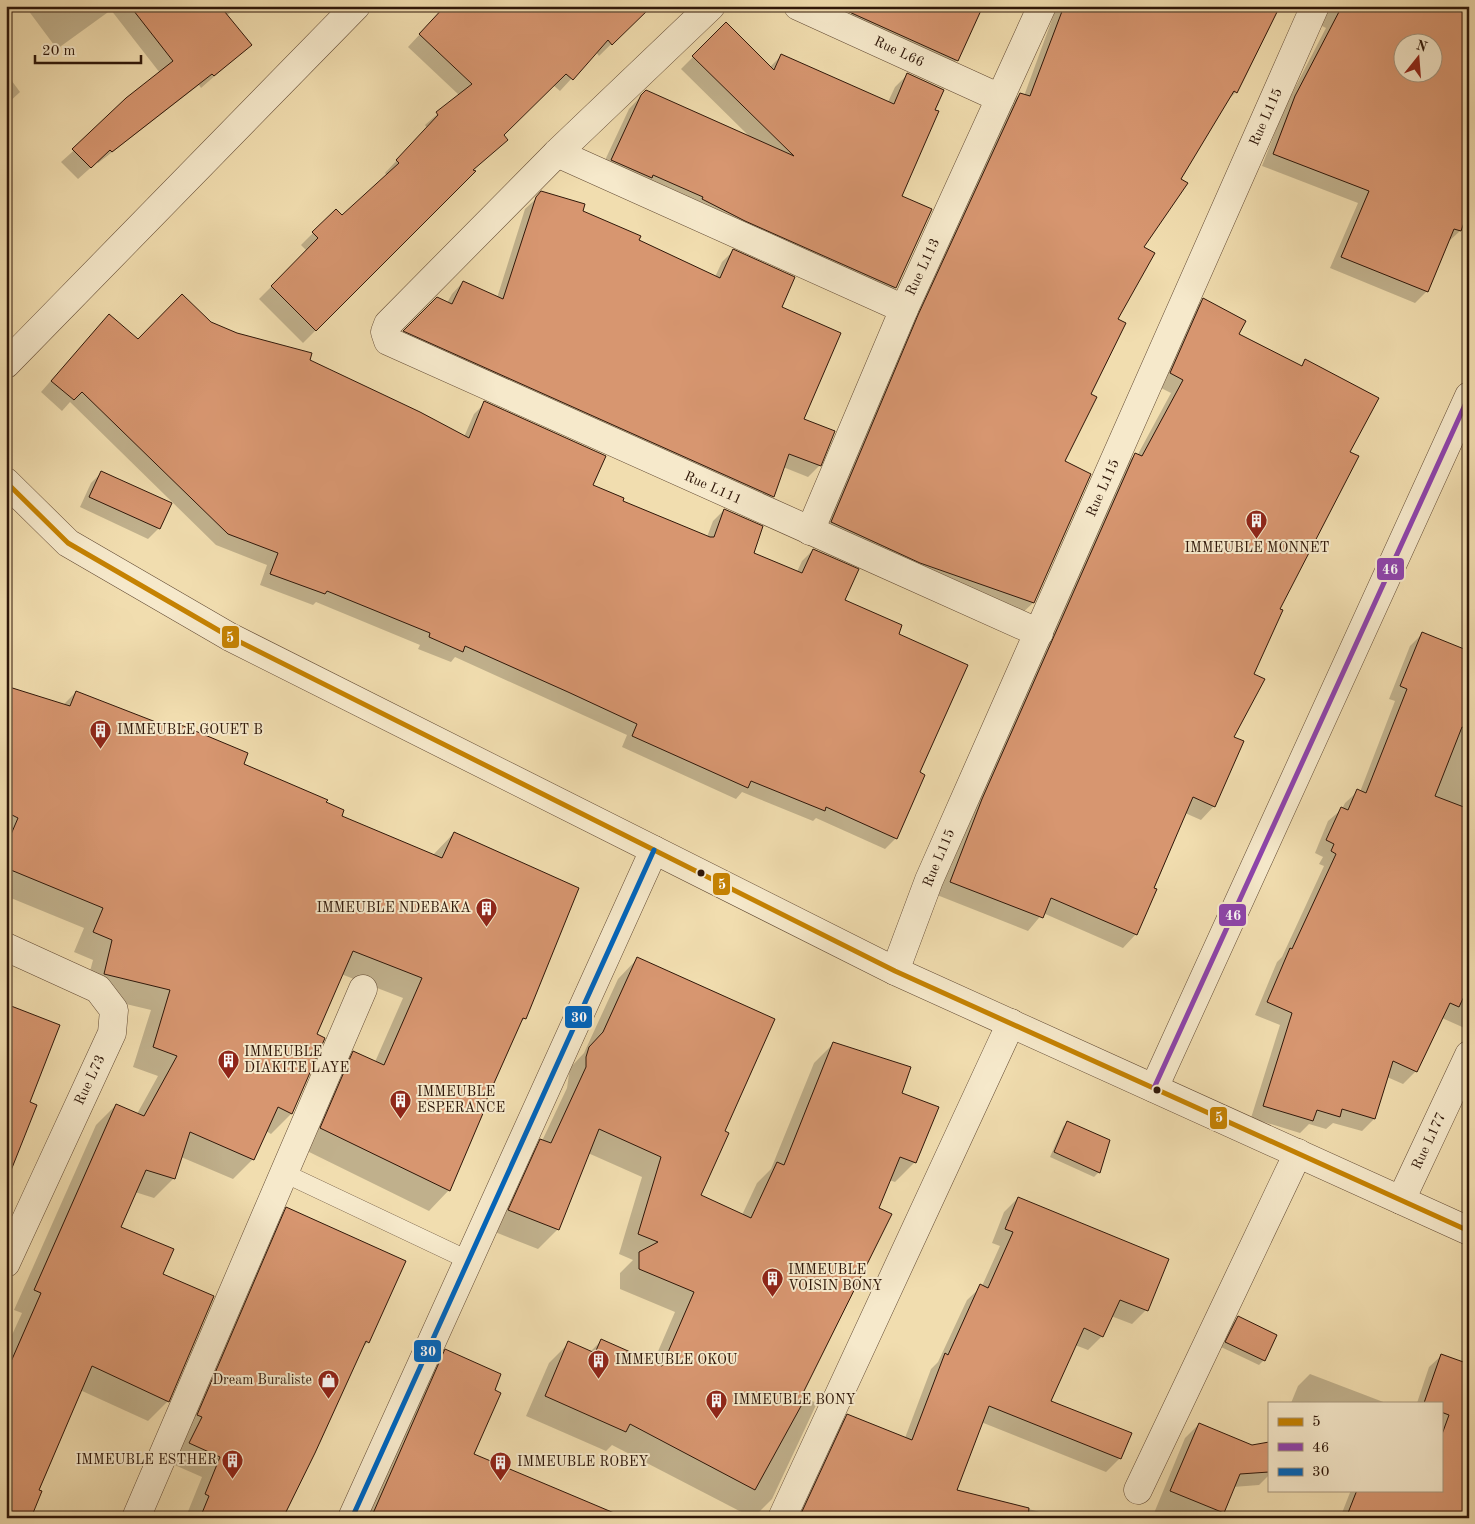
<svg xmlns="http://www.w3.org/2000/svg" width="1475" height="1524" font-family="'Old Standard TT',serif">
<rect width="100%" height="100%" fill="#f1ddaf"/>
<filter id="stains"><feTurbulence type="fractalNoise" baseFrequency=".004" numOctaves="4"/><feColorMatrix values="0 0 0 0 .2 0 0 0 0 .09 0 0 0 0 .02 0 0 0 .5 -.17"/></filter>
<radialGradient id="worn" r=".72"><stop offset=".6" stop-color="#630" stop-opacity="0"/><stop offset="1" stop-color="#630" stop-opacity=".3"/></radialGradient>
<g fill="#0003" fill-rule="evenodd">
<path d="M 25,6 L 239,6 L 226,16 L 250,45 L 201,88 L 199,85 L 98,163 L 97,162 L 78,179 L 61,162 L 160,73 L 111,10 L 57,49 Z"/>
<path d="M 446,6 L 648,8 L 599,56 L 596,52 L 560,91 L 553,85 L 503,135 L 507,140 L 472,171 L 474,172 L 303,343 L 259,299 L 307,251 L 301,245 L 336,210 L 342,217 L 387,175 L 385,173 L 427,128 L 425,125 L 459,95 L 408,47 Z"/>
<path d="M 855,6 L 982,6 L 956,61 L 941,76 L 843,32 Z"/>
<path d="M 1057,6 L 1271,6 L 1236,92 L 1226,102 L 1179,179 L 1142,248 L 1063,461 L 1089,475 L 1033,603 L 1020,615 L 819,535 L 1007,107 L 1020,94 L 1024,96 Z"/>
<path d="M 1325,6 L 1469,6 L 1469,205 L 1460,231 L 1448,242 L 1427,291 L 1415,303 L 1330,268 L 1358,203 L 1262,166 L 1284,109 L 1326,28 L 1318,24 ZM 1402,42 L 1432,42 L 1432,72 L 1402,72 Z"/>
<path d="M 726,24 L 770,67 L 781,56 L 888,102 L 895,87 L 908,74 L 901,196 L 931,210 L 895,288 L 883,300 L 599,173 L 629,109 L 646,91 L 750,137 L 681,69 Z"/>
<path d="M 6,73 L 20,92 L 6,105 Z"/>
<path d="M 542,193 L 715,277 L 722,262 L 733,251 L 780,308 L 802,420 L 820,465 L 808,477 L 783,467 L 772,496 L 761,507 L 394,342 L 437,298 L 447,303 L 452,294 L 463,282 L 497,298 L 525,209 Z"/>
<path d="M 1203,300 L 1237,334 L 1300,367 L 1306,361 L 1348,452 L 1279,609 L 1253,674 L 1214,806 L 1201,820 L 1185,813 L 1136,934 L 1123,948 L 1043,913 L 1028,931 L 937,895 L 1121,468 L 1135,455 L 1137,456 L 1171,393 L 1157,386 L 1190,313 Z"/>
<path d="M 210,323 L 308,361 L 464,437 L 474,414 L 485,403 L 591,485 L 621,502 L 707,537 L 713,521 L 724,510 L 752,554 L 797,572 L 802,561 L 813,550 L 844,601 L 897,634 L 919,773 L 896,838 L 885,849 L 816,818 L 813,821 L 742,792 L 736,799 L 622,747 L 627,735 L 455,657 L 451,662 L 418,649 L 420,645 L 316,602 L 313,605 L 260,585 L 267,565 L 216,545 L 70,402 L 62,411 L 41,392 L 98,327 L 138,340 Z"/>
<path d="M 101,473 L 159,528 L 148,539 L 80,507 L 91,483 Z"/>
<path d="M 1469,588 L 1469,602 L 1464,600 Z"/>
<path d="M 1422,634 L 1469,653 L 1469,1030 L 1442,1018 L 1416,1071 L 1403,1084 L 1387,1077 L 1374,1119 L 1362,1131 L 1333,1123 L 1326,1129 L 1309,1124 L 1300,1133 L 1251,1118 L 1280,1025 L 1255,1015 L 1277,962 L 1282,957 L 1324,866 L 1319,864 L 1323,857 L 1315,853 L 1328,821 L 1342,809 L 1345,803 L 1358,791 L 1360,792 L 1395,701 L 1389,699 L 1410,646 Z"/>
<path d="M 6,688 L 63,705 L 76,692 L 176,732 L 181,726 L 242,764 L 324,803 L 340,816 L 433,855 L 454,833 L 525,1018 L 518,1025 L 480,1111 L 483,1112 L 449,1190 L 429,1211 L 301,1148 L 334,1072 L 354,1052 L 375,1062 L 403,998 L 341,974 L 315,1035 L 323,1038 L 291,1114 L 271,1134 L 266,1131 L 253,1159 L 233,1179 L 181,1157 L 174,1178 L 154,1198 L 135,1192 L 120,1228 L 161,1274 L 168,1401 L 148,1421 L 80,1390 L 28,1518 L 6,1518 L 6,1348 L 22,1313 L 14,1310 L 96,1125 L 116,1105 L 137,1114 L 158,1076 L 133,1067 L 151,1010 L 84,994 L 93,960 L 74,952 L 84,928 L 6,896 Z"/>
<path d="M 637,959 L 724,1132 L 699,1196 L 742,1215 L 757,1183 L 771,1169 L 814,1063 L 834,1043 L 901,1093 L 915,1162 L 895,1182 L 889,1180 L 800,1396 L 817,1403 L 772,1499 L 753,1518 L 612,1445 L 606,1451 L 526,1416 L 549,1363 L 569,1343 L 590,1352 L 601,1341 L 653,1363 L 675,1312 L 620,1289 L 620,1273 L 633,1260 L 619,1254 L 642,1177 L 588,1153 L 558,1229 L 538,1249 L 490,1230 L 521,1161 L 542,1141 L 567,1088 L 570,1068 L 584,1053 L 618,979 Z"/>
<path d="M 6,1006 L 28,1103 L 35,1105 L 6,1178 Z"/>
<path d="M 1067,1122 L 1099,1172 L 1094,1177 L 1050,1157 L 1063,1127 Z"/>
<path d="M 1018,1198 L 1146,1310 L 1132,1324 L 1111,1316 L 1102,1336 L 1088,1350 L 1075,1345 L 1049,1401 L 1120,1458 L 1106,1472 L 981,1422 L 956,1490 L 1063,1518 L 793,1518 L 834,1429 L 848,1415 L 905,1438 L 931,1369 L 938,1362 L 967,1300 L 982,1286 L 1000,1246 L 992,1243 L 1004,1212 Z"/>
<path d="M 287,1209 L 368,1342 L 360,1350 L 279,1518 L 189,1518 L 190,1515 L 187,1514 L 202,1477 L 170,1463 L 267,1228 Z"/>
<path d="M 1238,1318 L 1264,1360 L 1259,1365 L 1221,1347 L 1233,1323 Z"/>
<path d="M 446,1351 L 472,1455 L 593,1518 L 360,1518 L 421,1375 Z"/>
<path d="M 1441,1356 L 1469,1518 L 1340,1518 L 1351,1490 L 1441,1490 L 1441,1403 L 1417,1403 L 1429,1367 Z"/>
<path d="M 1310,1374 L 1386,1403 L 1291,1403 L 1298,1386 Z"/>
<path d="M 1199,1424 L 1252,1446 L 1269,1443 L 1269,1475 L 1259,1485 L 1233,1487 L 1223,1512 L 1217,1518 L 1188,1518 L 1182,1515 L 1181,1518 L 1152,1518 L 1185,1438 Z"/>
</g>
<g fill="#d79670" stroke="#2f1709" fill-rule="evenodd">
<path d="M 130,6 L 220,6 L 252,45 L 214,76 L 212,74 L 112,152 L 110,150 L 91,168 L 72,149 L 126,98 L 173,61 Z"/>
<path d="M 445,6 L 652,6 L 612,45 L 608,40 L 573,80 L 566,74 L 504,135 L 508,140 L 473,170 L 476,171 L 316,331 L 271,286 L 318,238 L 312,232 L 336,209 L 342,215 L 399,163 L 396,160 L 438,115 L 436,112 L 472,84 L 419,34 Z"/>
<path d="M 836,6 L 983,6 L 958,61 Z"/>
<path d="M 1064,6 L 1280,6 L 1237,93 L 1234,91 L 1181,179 L 1188,183 L 1144,247 L 1155,253 L 1118,319 L 1126,323 L 1091,394 L 1097,397 L 1065,461 L 1091,474 L 1034,603 L 920,563 L 831,522 L 918,315 L 1020,93 L 1030,96 Z"/>
<path d="M 1342,6 L 1469,6 L 1469,209 L 1461,231 L 1454,229 L 1428,292 L 1341,257 L 1369,191 L 1273,154 L 1295,96 ZM 1402,42 L 1432,42 L 1432,72 L 1402,72 Z"/>
<path d="M 726,22 L 774,70 L 781,54 L 894,104 L 907,73 L 944,90 L 935,110 L 939,111 L 902,196 L 932,209 L 896,288 L 745,221 L 702,199 L 703,197 L 653,175 L 652,178 L 611,160 L 641,95 L 646,90 L 794,156 L 692,56 Z"/>
<path d="M 541,191 L 585,204 L 583,211 L 641,236 L 639,240 L 720,278 L 733,249 L 795,277 L 782,307 L 841,333 L 804,419 L 835,431 L 821,466 L 789,454 L 774,497 L 403,331 L 437,297 L 452,304 L 463,281 L 503,299 L 536,197 Z"/>
<path d="M 182,294 L 211,322 L 237,333 L 312,353 L 310,360 L 420,412 L 469,438 L 484,401 L 606,456 L 593,485 L 624,498 L 623,501 L 710,537 L 714,537 L 724,509 L 763,526 L 754,553 L 802,573 L 813,549 L 859,569 L 845,600 L 902,625 L 899,634 L 968,665 L 920,772 L 925,775 L 897,839 L 826,807 L 825,811 L 751,781 L 748,788 L 632,736 L 637,724 L 568,692 L 465,646 L 463,652 L 429,637 L 430,633 L 327,591 L 325,594 L 270,574 L 278,553 L 228,534 L 82,392 L 74,400 L 51,381 L 109,314 L 138,339 Z"/>
<path d="M 1203,298 L 1246,321 L 1239,334 L 1302,366 L 1305,359 L 1379,398 L 1350,452 L 1359,456 L 1280,609 L 1283,610 L 1254,674 L 1265,679 L 1234,737 L 1244,741 L 1215,807 L 1193,797 L 1154,888 L 1157,889 L 1137,935 L 1051,898 L 1043,918 L 950,882 L 982,799 L 1135,453 L 1142,456 L 1183,380 L 1170,373 Z"/>
<path d="M 101,471 L 172,503 L 160,529 L 89,497 Z"/>
<path d="M 1422,632 L 1469,651 L 1469,729 L 1462,727 L 1435,796 L 1469,809 L 1469,986 L 1459,1007 L 1450,1003 L 1417,1072 L 1393,1061 L 1375,1119 L 1342,1109 L 1340,1117 L 1317,1110 L 1313,1121 L 1263,1106 L 1292,1013 L 1267,1002 L 1290,948 L 1292,949 L 1336,854 L 1331,851 L 1334,844 L 1326,840 L 1341,807 L 1348,810 L 1357,789 L 1366,793 L 1407,689 L 1400,686 Z"/>
<path d="M 6,686 L 70,706 L 76,691 L 179,731 L 181,725 L 248,753 L 244,764 L 328,800 L 326,802 L 344,810 L 342,816 L 442,858 L 454,832 L 579,888 L 526,1019 L 523,1018 L 482,1110 L 484,1111 L 450,1191 L 320,1128 L 353,1051 L 384,1065 L 422,978 L 353,951 L 317,1034 L 325,1038 L 292,1114 L 278,1107 L 254,1160 L 190,1132 L 175,1179 L 146,1170 L 121,1227 L 174,1249 L 163,1274 L 214,1296 L 169,1402 L 92,1366 L 39,1490 L 42,1491 L 31,1518 L 6,1518 L 6,1373 L 41,1293 L 34,1290 L 116,1104 L 144,1116 L 177,1056 L 153,1047 L 170,990 L 104,974 L 112,940 L 93,932 L 103,908 L 6,868 L 6,846 L 18,818 L 6,812 Z"/>
<path d="M 637,957 L 775,1019 L 725,1131 L 729,1133 L 701,1195 L 751,1218 L 777,1162 L 784,1165 L 833,1042 L 911,1067 L 902,1093 L 939,1107 L 916,1163 L 900,1157 L 879,1208 L 892,1214 L 802,1395 L 806,1397 L 755,1490 L 630,1424 L 626,1432 L 545,1396 L 568,1341 L 595,1353 L 601,1339 L 662,1366 L 694,1292 L 639,1269 L 639,1252 L 658,1242 L 638,1234 L 661,1157 L 599,1129 L 559,1230 L 508,1210 L 540,1139 L 551,1143 L 586,1067 L 586,1057 L 589,1047 L 603,1032 Z"/>
<path d="M 6,1004 L 60,1025 L 30,1102 L 37,1105 L 8,1178 Z"/>
<path d="M 1067,1121 L 1110,1140 L 1100,1173 L 1054,1152 Z"/>
<path d="M 1018,1197 L 1169,1259 L 1148,1311 L 1120,1300 L 1103,1337 L 1084,1328 L 1051,1401 L 1132,1433 L 1121,1459 L 989,1406 L 957,1490 L 1029,1508 L 1028,1518 L 799,1518 L 847,1414 L 912,1440 L 945,1353 L 948,1355 L 980,1284 L 988,1288 L 1013,1232 L 1005,1229 Z"/>
<path d="M 286,1207 L 406,1261 L 369,1343 L 366,1341 L 315,1453 L 283,1518 L 200,1518 L 209,1496 L 205,1494 L 220,1457 L 189,1443 L 202,1417 L 197,1415 Z"/>
<path d="M 1238,1316 L 1277,1335 L 1265,1361 L 1225,1342 Z"/>
<path d="M 445,1349 L 501,1374 L 495,1390 L 501,1393 L 474,1454 L 626,1518 L 371,1518 Z"/>
<path d="M 1441,1354 L 1469,1364 L 1469,1518 L 1346,1518 L 1357,1490 L 1441,1490 L 1441,1437 L 1449,1415 L 1441,1412 L 1441,1403 L 1424,1403 Z"/>
<path d="M 1199,1423 L 1252,1445 L 1269,1442 L 1269,1472 L 1240,1474 L 1224,1513 L 1170,1491 Z"/>
</g>
<g fill="none" stroke-linecap="round" stroke-linejoin="round">
<defs>
<path id="lane" d="M 284,1173 L 468,1260"/>
<g id="street">
<path d="M 711,6 L 557,153 L 388,324 L 385,332 L 388,341 L 1039,633"/>
<path d="M 798,6 L 1000,98"/>
<path d="M 557,153 L 904,309"/>
<path d="M 6,364 L 356,6"/>
<path d="M 6,482 L 68,543 L 230,637 L 895,971 L 1469,1231"/>
<path d="M 810,531 L 904,309 L 1042,6"/>
<path d="M 6,947 L 98,989 L 114,1010 L 112,1033 L 6,1263"/>
<path d="M 895,971 L 929,880 L 1315,6"/>
<path d="M 1154,1088 L 1469,396"/>
<path d="M 1401,1200 L 1469,1055"/>
<path d="M 1138,1490 L 1298,1153"/>
<path d="M 136,1518 L 363,989"/>
<path d="M 352,1518 L 654,850"/>
<path d="M 782,1518 L 1011,1023"/>
</g>
</defs>
<use href="#lane" stroke="#604832" stroke-width="19"/>
<use href="#street" stroke="#604832" stroke-width="29"/>
<use href="#lane" stroke="#f6e9cb" stroke-width="18"/>
<use href="#street" stroke="#f6e9cb" stroke-width="28"/>
<defs>
<path id="bus-1" d="M 6,482 L 68,543 L 230,637 L 895,971 L 1469,1231"/>
<path id="bus-2" d="M 1154,1088 L 1469,396"/>
<path id="bus-3" d="M 352,1518 L 654,850"/>
</defs>
<use href="#bus-1" stroke="#f6e9cb" stroke-width="9"/>
<use href="#bus-2" stroke="#f6e9cb" stroke-width="9"/>
<use href="#bus-3" stroke="#f6e9cb" stroke-width="9"/>
<use href="#bus-1" stroke="#c58202" stroke-width="5"/>
<use href="#bus-2" stroke="#8e44ad" stroke-width="5"/>
<use href="#bus-3" stroke="#0065bd" stroke-width="5"/>
</g>
<defs>
<symbol id="building-pin" viewBox="-11 -11 22 30"><path d="M0 17L-7.5 6A9.5 9.5 0 1 1 7.5 6Z" fill="#8f2418" stroke="#f6e9cb"/><path d="M-4-6H4V6H1V3H-1V6H-4ZM-2.5-4.3h1.7v1.8h-1.7ZM.8-4.3h1.7v1.8H.8ZM-2.5-1h1.7V.8h-1.7ZM.8-1h1.7V.8H.8Z" fill="#fff"/></symbol>
<symbol id="shop-pin" viewBox="-11 -11 22 30"><path d="M0 17L-7.5 6A9.5 9.5 0 1 1 7.5 6Z" fill="#8f2418" stroke="#f6e9cb"/><path d="M-5-2.5h2.3a2.7 3.5 0 0 1 5.4 0H5L5.5 6h-11ZM-1.5-2.5h3a1.5 2.3 0 0 0-3 0Z" fill="#fff"/></symbol>
</defs>
<g fill-rule="evenodd">
<use href="#building-pin" x="1244" y="508" width="25" height="34"/>
<use href="#building-pin" x="88" y="718" width="25" height="34"/>
<use href="#building-pin" x="474" y="896" width="25" height="34"/>
<use href="#building-pin" x="216" y="1048" width="25" height="34"/>
<use href="#building-pin" x="388" y="1088" width="25" height="34"/>
<use href="#building-pin" x="760" y="1266" width="25" height="34"/>
<use href="#building-pin" x="586" y="1348" width="25" height="34"/>
<use href="#shop-pin" x="316" y="1368" width="25" height="34"/>
<use href="#building-pin" x="704" y="1388" width="25" height="34"/>
<use href="#building-pin" x="220" y="1448" width="25" height="34"/>
<use href="#building-pin" x="488" y="1450" width="25" height="34"/>
</g>
<g fill="#2f1709" stroke="#f6e9cb" stroke-width="2">
<circle cx="701" cy="873" r="4.5"/>
<circle cx="1157" cy="1090" r="4.5"/>
</g>
<g text-anchor="middle" dominant-baseline="central" stroke-width="4" stroke-linejoin="round" paint-order="stroke">
<g font-size="14" fill="#2f1709" stroke="#f6e9cb">
<text transform="translate(899 52) rotate(25)">Rue L66</text>
<text transform="translate(1266 117) rotate(-66)">Rue L115</text>
<text transform="translate(923 267) rotate(-65)">Rue L113</text>
<text transform="translate(713 488) rotate(24)">Rue L111</text>
<text transform="translate(1103 488) rotate(-66)">Rue L115</text>
<text transform="translate(939 858) rotate(-67)">Rue L115</text>
<text transform="translate(90 1080) rotate(-65)">Rue L73</text>
<text transform="translate(1429 1141) rotate(-65)">Rue L177</text>
</g>
<g font-size="14" fill="#2f1709" stroke="#f6e9cb" text-anchor="start">
<text x="1257" y="548" text-anchor="middle">IMMEUBLE MONNET</text>
<text x="117" y="730">IMMEUBLE GOUET B</text>
<text x="471" y="908" text-anchor="end">IMMEUBLE NDEBAKA</text>
<text x="244" y="1052">IMMEUBLE<tspan x="244" dy="16">DIAKITE LAYE</tspan></text>
<text x="417" y="1092">IMMEUBLE<tspan x="417" dy="16">ESPERANCE</tspan></text>
<text x="788" y="1270">IMMEUBLE<tspan x="788" dy="16">VOISIN BONY</tspan></text>
<text x="615" y="1360">IMMEUBLE OKOU</text>
<text x="312" y="1380" text-anchor="end">Dream Buraliste</text>
<text x="733" y="1400">IMMEUBLE BONY</text>
<text x="217" y="1460" text-anchor="end">IMMEUBLE ESTHER</text>
<text x="517" y="1462">IMMEUBLE ROBEY</text>
</g>
</g>
<g stroke="#f6e9cb" stroke-width="2">
<rect x="1376" y="557" width="29" height="24" rx="5" fill="#8e44ad"/>
<rect x="221" y="625" width="19" height="24" rx="5" fill="#c58202"/>
<rect x="712" y="872" width="19" height="24" rx="5" fill="#c58202"/>
<rect x="1218" y="903" width="29" height="24" rx="5" fill="#8e44ad"/>
<rect x="564" y="1005" width="29" height="24" rx="5" fill="#0065bd"/>
<rect x="1209" y="1106" width="19" height="24" rx="5" fill="#c58202"/>
<rect x="413" y="1339" width="29" height="24" rx="5" fill="#0065bd"/>
</g>
<g font-size="14" text-anchor="middle" font-weight="bold" fill="#fff">
<text x="1390" y="574">46</text>
<text x="230" y="642">5</text>
<text x="722" y="889">5</text>
<text x="1233" y="920">46</text>
<text x="579" y="1022">30</text>
<text x="1219" y="1122">5</text>
<text x="428" y="1356">30</text>
</g>
<rect width="1475" height="1524" fill="none" stroke="#f1ddaf" stroke-width="25"/>
<rect x="8" y="8" width="1460" height="1509" fill="none" stroke="#2f1709" stroke-width="2.5"/>
<rect x="12" y="12" width="1450" height="1499" fill="none" stroke="#2f1709"/>
<rect x="1268" y="1402" width="175" height="90" fill="#f6e9cb" stroke="#a6957d"/>
<rect x="1278" y="1418" width="25" height="8" fill="#c58202" stroke="#a6957d"/>
<text x="1312" y="1426" font-size="15" fill="#2f1709">5</text>
<rect x="1278" y="1443" width="25" height="8" fill="#8e44ad" stroke="#a6957d"/>
<text x="1312" y="1452" font-size="15" fill="#2f1709">46</text>
<rect x="1278" y="1468" width="25" height="8" fill="#0065bd" stroke="#a6957d"/>
<text x="1312" y="1476" font-size="15" fill="#2f1709">30</text>
<g transform="translate(1418 58) rotate(17)"><circle r="24" fill="#f6e9cb" stroke="#a6957d"/>
<path d="M0-4L9 19L0 12L-9 19Z" fill="#8f2418"/>
<text y="-8" font-size="14" font-weight="bold" text-anchor="middle" fill="#2f1709">N</text>
</g>
<path d="M35 55v8h106v-8" fill="none" stroke="#2f1709" stroke-width="2.5"/>
<text x="42" y="55" font-size="15" fill="#2f1709" stroke="#f6e9cb" stroke-width="4" paint-order="stroke">20 m</text>
<rect width="100%" height="100%" filter="url(#stains)"/>
<rect width="100%" height="100%" fill="url(#worn)"/>
</svg>
